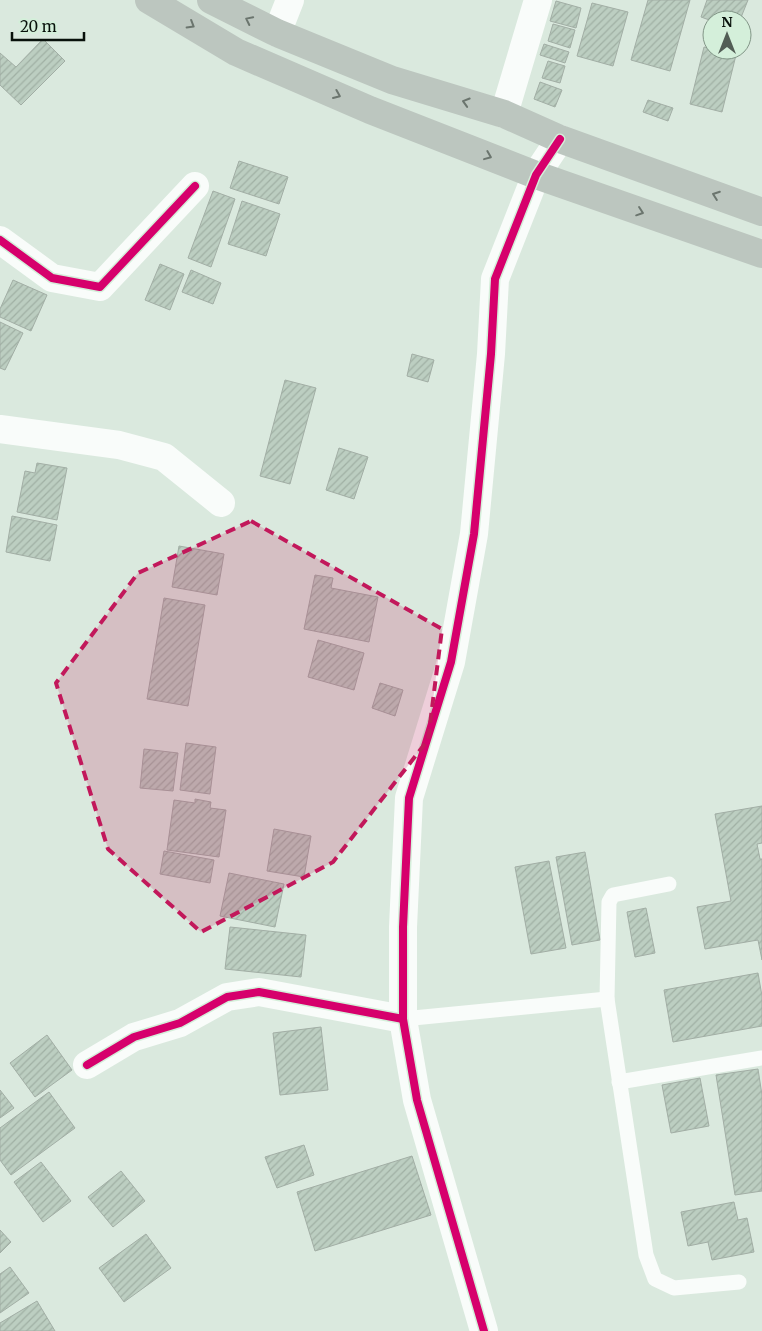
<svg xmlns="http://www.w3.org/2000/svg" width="762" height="1331" font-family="Merriweather,serif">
<defs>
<pattern id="building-hatch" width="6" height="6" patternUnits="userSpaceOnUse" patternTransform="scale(1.25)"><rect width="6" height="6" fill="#bccec1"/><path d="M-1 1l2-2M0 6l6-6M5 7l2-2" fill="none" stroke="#a0b0a4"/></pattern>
</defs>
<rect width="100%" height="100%" fill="#dae9de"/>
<g fill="url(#building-hatch)" stroke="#a2aea5">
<path d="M 648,0 L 690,0 L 670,71 L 631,60 Z"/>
<path d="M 707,0 L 748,0 L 740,20 L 712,21 L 701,17 Z"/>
<path d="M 556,1 L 581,8 L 576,28 L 550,21 Z"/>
<path d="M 592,3 L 628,12 L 613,66 L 577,56 Z"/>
<path d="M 553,24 L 575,30 L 570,48 L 548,41 Z"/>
<path d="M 43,39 L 65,61 L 21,105 L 0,85 L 0,53 L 16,67 Z"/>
<path d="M 544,44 L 569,52 L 565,63 L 540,55 Z"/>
<path d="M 704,47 L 736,55 L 722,112 L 690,104 Z"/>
<path d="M 548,61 L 565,66 L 560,83 L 542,78 Z"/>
<path d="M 540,82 L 562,90 L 555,107 L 534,99 Z"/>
<path d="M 648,100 L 673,108 L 668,121 L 643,112 Z"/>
<path d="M 239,161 L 288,177 L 279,204 L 230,188 Z"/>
<path d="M 213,191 L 235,199 L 211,267 L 188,258 Z"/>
<path d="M 242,201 L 280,214 L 266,256 L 228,244 Z"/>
<path d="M 160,264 L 184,274 L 170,310 L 145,300 Z"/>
<path d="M 191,270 L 221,283 L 213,304 L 182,292 Z"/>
<path d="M 13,280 L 47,295 L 31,331 L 0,317 L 0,309 Z"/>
<path d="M 0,322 L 23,333 L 5,370 L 0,368 Z"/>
<path d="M 412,354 L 434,360 L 428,382 L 407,376 Z"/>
<path d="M 285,380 L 316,388 L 290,484 L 260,476 Z"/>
<path d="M 339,448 L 368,457 L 354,499 L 326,490 Z"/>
<path d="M 37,463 L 67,468 L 57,520 L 17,512 L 25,471 L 35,473 Z"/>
<path d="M 12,516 L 57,525 L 50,561 L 6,552 Z"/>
<path d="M 179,546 L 224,554 L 217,595 L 172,587 Z"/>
<path d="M 315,575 L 333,578 L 331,588 L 378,597 L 369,642 L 304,629 Z"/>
<path d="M 164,598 L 205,605 L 188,706 L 147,699 Z"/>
<path d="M 318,640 L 364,653 L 354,690 L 308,677 Z"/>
<path d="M 380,683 L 403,690 L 395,716 L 372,708 Z"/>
<path d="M 186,743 L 216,747 L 210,794 L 180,790 Z"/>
<path d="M 144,749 L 178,753 L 173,791 L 140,788 Z"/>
<path d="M 195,799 L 211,802 L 210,808 L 226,810 L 219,857 L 167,850 L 174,800 L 195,803 Z"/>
<path d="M 762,806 L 762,843 L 757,844 L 760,859 L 762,859 L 762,960 L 758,940 L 705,949 L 697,907 L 731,901 L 715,814 Z"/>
<path d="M 274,829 L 311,836 L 304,877 L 267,871 Z"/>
<path d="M 164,851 L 214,860 L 210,883 L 160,874 Z"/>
<path d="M 585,852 L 600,940 L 572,945 L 556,857 Z"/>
<path d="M 549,861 L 566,948 L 531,954 L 515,867 Z"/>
<path d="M 229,873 L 284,884 L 275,927 L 220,916 Z"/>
<path d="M 646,908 L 655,953 L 635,957 L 627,912 Z"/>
<path d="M 230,927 L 306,935 L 301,977 L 225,969 Z"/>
<path d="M 758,973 L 762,996 L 762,1026 L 673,1042 L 664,990 Z"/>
<path d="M 321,1027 L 328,1090 L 280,1095 L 273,1033 Z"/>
<path d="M 47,1035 L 72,1070 L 35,1097 L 10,1063 Z"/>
<path d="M 758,1069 L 762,1095 L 762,1191 L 735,1195 L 716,1075 Z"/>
<path d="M 700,1078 L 709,1126 L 671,1133 L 662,1085 Z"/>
<path d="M 0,1090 L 14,1108 L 0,1118 Z"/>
<path d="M 49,1092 L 75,1128 L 11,1175 L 0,1160 L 0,1128 Z"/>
<path d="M 304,1145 L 314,1175 L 277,1188 L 265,1157 Z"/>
<path d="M 412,1156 L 431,1215 L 315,1251 L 297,1192 Z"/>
<path d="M 41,1162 L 71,1201 L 43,1222 L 14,1182 Z"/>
<path d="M 121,1171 L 145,1201 L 113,1227 L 88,1197 Z"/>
<path d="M 734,1202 L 738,1220 L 747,1218 L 754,1252 L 712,1260 L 708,1242 L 688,1246 L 681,1212 Z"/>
<path d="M 0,1230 L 11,1242 L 0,1253 Z"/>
<path d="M 146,1234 L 171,1268 L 124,1302 L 99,1268 Z"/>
<path d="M 10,1267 L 29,1293 L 0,1313 L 0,1274 Z"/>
<path d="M 37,1301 L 55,1331 L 0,1331 L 0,1323 Z"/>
</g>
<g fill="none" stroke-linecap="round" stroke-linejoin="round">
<g stroke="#f9fcfa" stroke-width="15">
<path d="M 607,999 L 609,902 L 613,895 L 669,884"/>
<path d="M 403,1019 L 607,999 L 646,1255 L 655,1279 L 674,1288 L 739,1282"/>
<path d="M 619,1082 L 762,1058"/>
</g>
<g stroke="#f9fcfa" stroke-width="28">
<path d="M 277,33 L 290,0"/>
<path d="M 504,114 L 538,0"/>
<path d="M 0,240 L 52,278 L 100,287 L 195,186"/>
<path d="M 0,429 L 119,445 L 164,457 L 221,503"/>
<path d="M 87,1065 L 134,1037 L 180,1023 L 227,997 L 259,992 L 403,1019"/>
</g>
<path stroke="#f9fcfa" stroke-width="28" d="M 484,1331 L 417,1100 L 403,1019 L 403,927 L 409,798 L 451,662 L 474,534 L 491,354 L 495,279 L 536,175 L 560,139"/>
<g stroke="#bcc6bf" stroke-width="28">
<path d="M 149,0 L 236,52 L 370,110 L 536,175 L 762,254"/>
<path d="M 211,0 L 277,33 L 392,80 L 504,114 L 560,139 L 762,212"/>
</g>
<defs>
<g id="cycleway">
<path d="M 0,240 L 52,278 L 100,287 L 195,186"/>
<path d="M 87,1065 L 134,1037 L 180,1023 L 227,997 L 259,992 L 403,1019"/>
<path d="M 484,1331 L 417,1100 L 403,1019 L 403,927 L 409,798 L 451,662 L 474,534 L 491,354 L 495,279 L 536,175 L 560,139"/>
</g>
</defs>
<use href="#cycleway" stroke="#d4efda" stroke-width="11"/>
<use href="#cycleway" stroke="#d6006c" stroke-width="8"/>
</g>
<defs><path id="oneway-chevron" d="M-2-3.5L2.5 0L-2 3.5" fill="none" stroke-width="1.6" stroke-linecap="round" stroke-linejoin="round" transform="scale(1.25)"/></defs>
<g stroke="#6b756e">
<use href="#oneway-chevron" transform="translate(249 20) rotate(-154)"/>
<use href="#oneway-chevron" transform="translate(191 25) rotate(31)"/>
<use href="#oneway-chevron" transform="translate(337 95) rotate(23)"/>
<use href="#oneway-chevron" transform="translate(466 102) rotate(-163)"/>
<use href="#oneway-chevron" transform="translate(488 156) rotate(22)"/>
<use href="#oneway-chevron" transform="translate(716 195) rotate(-160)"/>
<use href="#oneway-chevron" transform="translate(640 212) rotate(19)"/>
</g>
<path fill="#c2185b" fill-opacity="0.2" stroke="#c2185b" stroke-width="4" stroke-dasharray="10 6" stroke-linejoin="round" d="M 251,521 L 442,629 L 428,740 L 333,862 L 201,932 L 108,849 L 56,683 L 138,573 Z"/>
<g transform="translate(727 35)"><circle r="24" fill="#d4efda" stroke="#829687"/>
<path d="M0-4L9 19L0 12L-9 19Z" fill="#525d55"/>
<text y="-8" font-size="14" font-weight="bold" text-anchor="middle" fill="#08110b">N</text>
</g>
<path d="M12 32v8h72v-8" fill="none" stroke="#08110b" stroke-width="2.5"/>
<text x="20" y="32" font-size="15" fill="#08110b" stroke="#d4efda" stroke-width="4" paint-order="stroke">20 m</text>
</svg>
